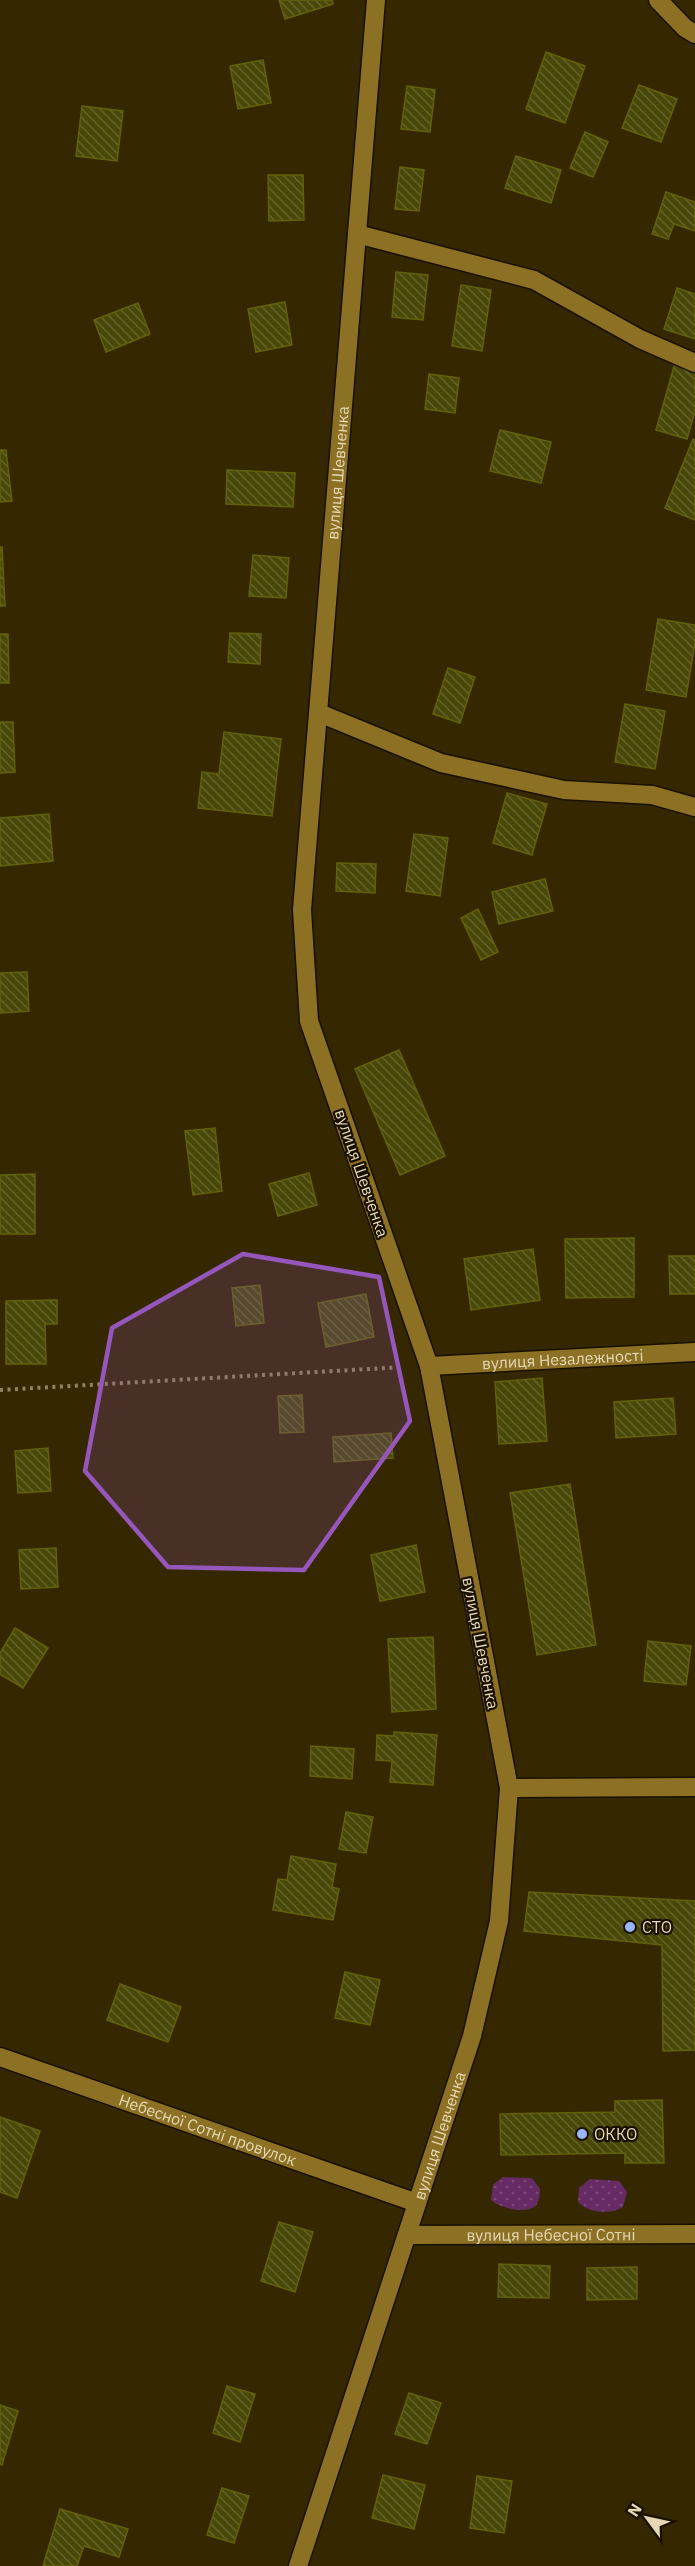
<svg xmlns="http://www.w3.org/2000/svg" width="695" height="2566" font-family="'IBM Plex Sans',sans-serif">
<defs>
<pattern id="grass-dots" width="8" height="8" patternUnits="userSpaceOnUse" patternTransform="scale(1.5)"><rect width="8" height="8" fill="#662b64"/><path d="M2 2h.1M6 6h.1" fill="none" stroke="#7c4978" stroke-width="1.8" stroke-linecap="round"/></pattern>
<pattern id="building-back-hatch" width="6" height="6" patternUnits="userSpaceOnUse" patternTransform="scale(1.5)"><rect width="6" height="6" fill="#494809"/><path d="M-1 5l2 2M0 0l6 6M5-1l2 2" fill="none" stroke="#63622a"/></pattern>
</defs>
<rect width="100%" height="100%" fill="#352700"/>
<g fill="url(#grass-dots)">
<path d="M 503,2177 L 532,2178 L 540,2189 C 540,2194 539,2200 537,2204 C 528,2216 500,2208 491,2200 L 493,2185 Z"/>
<path d="M 590,2179 L 619,2181 L 627,2192 L 623,2207 C 610,2215 588,2213 578,2202 L 579,2188 Z"/>
</g>
<g fill="url(#building-back-hatch)" stroke="#62610a" stroke-width="1.5">
<path d="M 279,0 L 332,0 L 333,4 L 285,19 Z"/>
<path d="M 546,52 L 585,66 L 565,123 L 526,109 Z"/>
<path d="M 263,60 L 271,103 L 238,109 L 230,66 Z"/>
<path d="M 639,85 L 677,99 L 661,142 L 622,128 Z"/>
<path d="M 407,86 L 435,90 L 430,132 L 401,129 Z"/>
<path d="M 82,106 L 123,111 L 117,161 L 76,156 Z"/>
<path d="M 585,132 L 608,142 L 593,177 L 570,168 Z"/>
<path d="M 516,156 L 561,170 L 551,203 L 505,188 Z"/>
<path d="M 400,167 L 424,170 L 419,211 L 395,209 Z"/>
<path d="M 268,175 L 303,175 L 304,220 L 269,221 Z"/>
<path d="M 666,192 L 695,202 L 695,231 L 674,224 L 668,239 L 652,234 Z"/>
<path d="M 396,272 L 428,275 L 423,320 L 392,317 Z"/>
<path d="M 461,285 L 491,290 L 482,351 L 452,346 Z"/>
<path d="M 677,288 L 695,294 L 695,339 L 664,329 Z"/>
<path d="M 285,302 L 292,345 L 256,352 L 248,309 Z"/>
<path d="M 138,303 L 150,334 L 106,352 L 94,320 Z"/>
<path d="M 675,363 L 695,368 L 695,411 L 687,439 L 656,430 Z"/>
<path d="M 429,374 L 459,378 L 455,413 L 425,409 Z"/>
<path d="M 500,430 L 551,442 L 541,483 L 490,471 Z"/>
<path d="M 693,439 L 695,440 L 695,520 L 665,508 Z"/>
<path d="M 0,450 L 6,450 L 12,501 L 0,502 Z"/>
<path d="M 227,470 L 295,473 L 293,507 L 226,504 Z"/>
<path d="M 0,547 L 2,547 L 5,606 L 0,606 Z"/>
<path d="M 253,555 L 289,558 L 286,598 L 249,596 Z"/>
<path d="M 658,619 L 695,625 L 695,643 L 686,697 L 646,690 Z"/>
<path d="M 230,633 L 261,634 L 260,664 L 228,662 Z"/>
<path d="M 0,634 L 8,634 L 9,683 L 0,683 Z"/>
<path d="M 448,668 L 475,677 L 460,723 L 433,714 Z"/>
<path d="M 625,704 L 665,711 L 655,769 L 615,762 Z"/>
<path d="M 0,722 L 13,722 L 15,772 L 0,773 Z"/>
<path d="M 224,732 L 281,739 L 272,816 L 198,808 L 202,772 L 219,774 Z"/>
<path d="M 507,793 L 547,804 L 532,855 L 493,843 Z"/>
<path d="M 49,814 L 53,861 L 0,866 L 0,818 Z"/>
<path d="M 414,834 L 448,838 L 440,896 L 406,891 Z"/>
<path d="M 337,863 L 376,864 L 375,893 L 336,891 Z"/>
<path d="M 545,879 L 553,911 L 499,924 L 492,892 Z"/>
<path d="M 478,909 L 498,952 L 481,960 L 461,918 Z"/>
<path d="M 27,972 L 29,1011 L 0,1013 L 0,973 Z"/>
<path d="M 399,1050 L 445,1156 L 400,1175 L 355,1069 Z"/>
<path d="M 215,1128 L 222,1191 L 193,1195 L 185,1131 Z"/>
<path d="M 309,1173 L 317,1205 L 278,1216 L 269,1184 Z"/>
<path d="M 35,1174 L 35,1234 L 0,1234 L 0,1175 Z"/>
<path d="M 634,1238 L 634,1297 L 566,1298 L 565,1239 Z"/>
<path d="M 533,1249 L 540,1300 L 471,1310 L 464,1259 Z"/>
<path d="M 669,1256 L 695,1256 L 695,1294 L 670,1294 Z"/>
<path d="M 260,1285 L 264,1323 L 236,1326 L 232,1288 Z"/>
<path d="M 366,1294 L 374,1337 L 326,1347 L 318,1303 Z"/>
<path d="M 57,1300 L 57,1324 L 45,1324 L 46,1364 L 6,1364 L 6,1301 Z"/>
<path d="M 542,1378 L 547,1441 L 499,1444 L 495,1382 Z"/>
<path d="M 302,1395 L 304,1432 L 280,1433 L 278,1396 Z"/>
<path d="M 673,1398 L 676,1434 L 616,1438 L 614,1402 Z"/>
<path d="M 391,1433 L 393,1458 L 334,1462 L 333,1437 Z"/>
<path d="M 48,1448 L 51,1491 L 18,1493 L 15,1451 Z"/>
<path d="M 570,1484 L 596,1645 L 537,1655 L 510,1493 Z"/>
<path d="M 416,1545 L 425,1592 L 380,1601 L 371,1555 Z"/>
<path d="M 56,1548 L 58,1587 L 21,1589 L 19,1550 Z"/>
<path d="M 15,1628 L 48,1648 L 23,1688 L 0,1674 L 0,1653 Z"/>
<path d="M 433,1637 L 436,1709 L 392,1712 L 388,1639 Z"/>
<path d="M 648,1641 L 691,1646 L 686,1685 L 644,1681 Z"/>
<path d="M 394,1732 L 437,1735 L 433,1785 L 390,1782 L 392,1761 L 376,1760 L 377,1735 L 394,1736 Z"/>
<path d="M 311,1746 L 354,1749 L 352,1779 L 310,1776 Z"/>
<path d="M 346,1812 L 373,1817 L 366,1853 L 339,1849 Z"/>
<path d="M 291,1856 L 336,1864 L 332,1887 L 339,1889 L 333,1920 L 273,1910 L 278,1879 L 287,1880 Z"/>
<path d="M 529,1892 L 695,1901 L 695,2050 L 663,2051 L 662,1945 L 524,1931 Z"/>
<path d="M 345,1972 L 380,1980 L 370,2025 L 335,2018 Z"/>
<path d="M 120,1984 L 181,2007 L 168,2042 L 107,2020 Z"/>
<path d="M 662,2100 L 664,2163 L 625,2163 L 625,2153 L 501,2155 L 500,2114 L 615,2112 L 615,2101 Z"/>
<path d="M 0,2117 L 40,2131 L 17,2198 L 0,2192 Z"/>
<path d="M 279,2222 L 313,2232 L 295,2292 L 261,2281 Z"/>
<path d="M 499,2264 L 550,2266 L 549,2298 L 498,2297 Z"/>
<path d="M 637,2267 L 637,2299 L 587,2300 L 587,2268 Z"/>
<path d="M 227,2386 L 255,2394 L 240,2442 L 213,2433 Z"/>
<path d="M 409,2393 L 441,2403 L 427,2444 L 395,2434 Z"/>
<path d="M 0,2405 L 18,2411 L 2,2465 L 0,2464 Z"/>
<path d="M 383,2475 L 425,2485 L 414,2529 L 372,2518 Z"/>
<path d="M 477,2476 L 512,2481 L 504,2533 L 470,2528 Z"/>
<path d="M 222,2488 L 249,2496 L 234,2543 L 207,2535 Z"/>
<path d="M 60,2509 L 128,2529 L 119,2557 L 84,2546 L 77,2566 L 43,2566 Z"/>
</g>
<g fill="none" stroke-linecap="round" stroke-linejoin="round">
<defs>
<g id="street">
<path d="M 658,0 L 685,28 L 695,34"/>
<path d="M 357,234 L 534,280 L 640,339 L 695,363"/>
<path d="M 319,713 L 441,763 L 564,790 L 652,795 L 695,807"/>
<path id="s1" d="M 429,1366 L 695,1352"/>
<path d="M 509,1788 L 695,1787"/>
<path id="s2" d="M 0,2057 L 417,2203"/>
<path id="s3" d="M 407,2235 L 695,2234"/>
</g>
<g id="secondary">
<path id="s4" d="M 298,2566 L 472,2036 L 499,1921 L 509,1788 L 429,1366 L 309,1021 L 302,910 L 376,0"/>
</g>
</defs>
<use href="#street" stroke="#191000" stroke-width="21"/>
<use href="#secondary" stroke="#191000" stroke-width="21"/>
<path stroke="#91835e" stroke-width="4" stroke-dasharray="3 4.5" stroke-linecap="butt" d="M 0,1390 L 404,1367"/>
<use href="#street" stroke="#8c7124" stroke-width="18"/>
<use href="#secondary" stroke="#8c7124" stroke-width="18"/>
</g>
<path fill="#9657bc" fill-opacity="0.2" stroke="#9657bc" stroke-width="4.5" stroke-linejoin="round" d="M 243,1254 L 379,1277 L 410,1421 L 304,1570 L 168,1567 L 85,1471 L 112,1328 Z"/>
<g fill="#9bb5fd" stroke="#191000" stroke-width="2">
<circle cx="630" cy="1927" r="6"/>
<circle cx="582" cy="2134" r="6"/>
</g>
<g text-anchor="middle" dominant-baseline="central" stroke-width="4.5" stroke-linejoin="round" paint-order="stroke">
<g font-size="16" fill="#e5d7b4" stroke="#191000">
<text stroke="none"><textPath href="#s4" startOffset="2154">вулиця Шевченка</textPath></text>
<text transform="translate(362 1173) rotate(71)">вулиця Шевченка</text>
<text stroke="none"><textPath href="#s1" startOffset="134">вулиця Незалежності</textPath></text>
<text transform="translate(481 1643) rotate(79)">вулиця Шевченка</text>
<text stroke="none"><textPath href="#s2" startOffset="220">Небесної Сотні провулок</textPath></text>
<text stroke="none"><textPath href="#s4" startOffset="453">вулиця Шевченка</textPath></text>
<text stroke="none"><textPath href="#s3" startOffset="144">вулиця Небесної Сотні</textPath></text>
</g>
<g font-size="16" fill="#e5d7b4" stroke="#191000" text-anchor="start">
<text x="642" y="1927">СТО</text>
<text x="594" y="2134">ОККО</text>
</g>
</g>
<g transform="translate(647 2518) rotate(303)" stroke="#191000" stroke-width="4.5" paint-order="stroke">
<path d="M0-4.5L10 22L0 15L-10 22Z" fill="#e5d7b4"/>
<text y="-9" font-size="16" font-weight="bold" text-anchor="middle" fill="#e5d7b4">N</text>
</g>
</svg>
